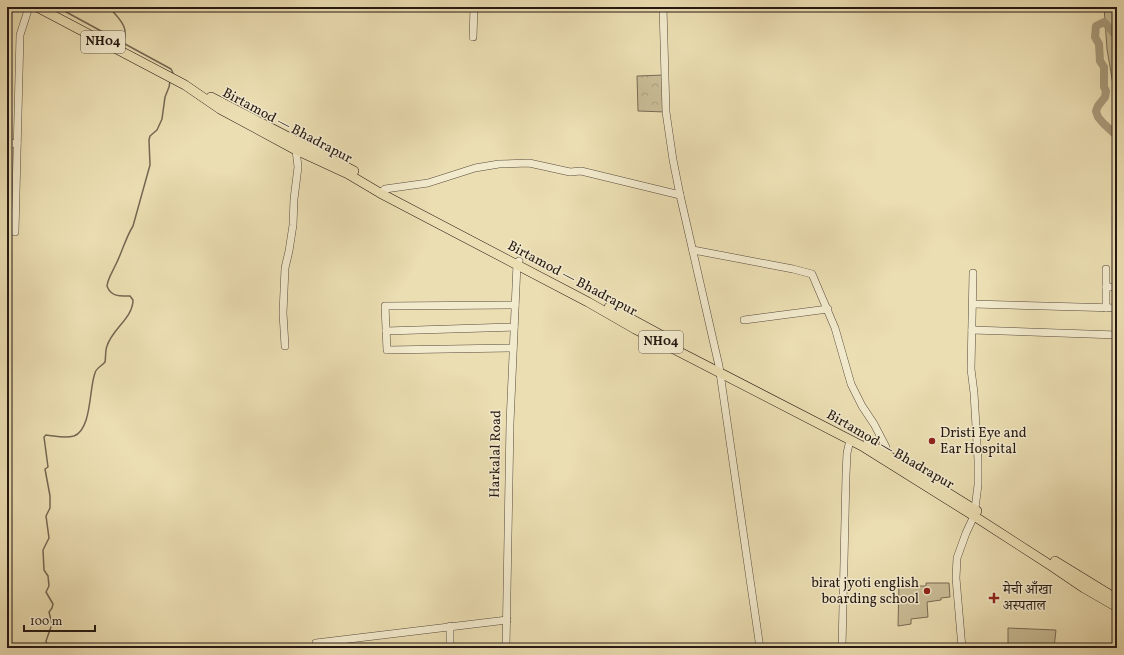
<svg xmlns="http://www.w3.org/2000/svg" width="1124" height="655" font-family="Vollkorn,'Noto Serif Devanagari',serif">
<defs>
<pattern id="forest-crowns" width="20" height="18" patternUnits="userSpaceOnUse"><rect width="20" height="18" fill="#cabd97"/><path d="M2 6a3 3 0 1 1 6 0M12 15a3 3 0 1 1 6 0" fill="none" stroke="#ada281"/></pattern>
</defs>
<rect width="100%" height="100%" fill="#ebdeb2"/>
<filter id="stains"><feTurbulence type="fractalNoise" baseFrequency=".005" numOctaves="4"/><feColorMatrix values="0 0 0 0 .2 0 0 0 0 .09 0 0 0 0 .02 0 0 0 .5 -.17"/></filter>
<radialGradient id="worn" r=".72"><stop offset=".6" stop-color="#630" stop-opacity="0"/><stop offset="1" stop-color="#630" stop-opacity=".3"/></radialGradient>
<g fill="#cabd97" stroke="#786b55">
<path d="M 1104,7 L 1117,7 L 1117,108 L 1107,49 Z"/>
<path d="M 912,580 L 912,584 L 916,584 L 916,586 L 926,586 L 926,583 L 949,583 L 950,597 L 941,598 L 941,600 L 927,602 L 928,617 L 911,619 L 911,624 L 898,626 L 899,582 Z"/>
<path d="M 1008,628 L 1056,630 L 1054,648 L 1008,648 Z"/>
</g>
<path fill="url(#forest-crowns)" stroke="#786b55" d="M 665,75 L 666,112 L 638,111 L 637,76 Z"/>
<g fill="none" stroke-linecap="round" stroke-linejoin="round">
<g stroke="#746752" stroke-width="1.5">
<path d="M 57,7 L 171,69 L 173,73 L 172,75"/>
<path d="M 109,7 C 119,19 130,27 123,43"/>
<path d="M 48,648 L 46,641 L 52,624 L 49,612 L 52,608 L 53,604 L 46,592 L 49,586 L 48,576 L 44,570 L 43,550 L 49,538 L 46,516 L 50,508 L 50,496 L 45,469 L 48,467 L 44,437 L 46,435 C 56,436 64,439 74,436 C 92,429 89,388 95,373 C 96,368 102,366 105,362 C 106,357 105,351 107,346 C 112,329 133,318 133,300 L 130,296 C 120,296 111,297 107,286 C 108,278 112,273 115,266 C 122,253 125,239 133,226 L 150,165 L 149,140 L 150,136 L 157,130 L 162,119 L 165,97 L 169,87 L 170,81"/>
</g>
<path stroke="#a89b7c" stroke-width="8" d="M 1117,37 L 1106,24 L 1104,22 L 1096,26 L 1095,37 L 1099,44 L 1100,61 L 1104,67 L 1104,87 L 1106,91 L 1105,97 L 1098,106 L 1096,111 L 1098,117 L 1103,123 L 1117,136"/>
<defs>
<g id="minor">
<path d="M 663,7 L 666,112 L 673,160 L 680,195 L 719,366 L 760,648"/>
<path d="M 473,37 L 474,7"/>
<path d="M 7,144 L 17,143"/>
<path d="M 380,193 L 385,189 L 428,183 L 475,168 L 499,164 L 529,163 L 570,172 L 581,171 L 680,195"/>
<path d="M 15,232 L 20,35 L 29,7"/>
<path d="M 693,250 L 793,269 L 812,274 L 835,328 L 851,384 L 862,406 L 874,424 L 886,447 L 885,453"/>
<path d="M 1106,269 L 1106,308"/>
<path d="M 1106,287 L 1117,287"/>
<path d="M 973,304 L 1117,308"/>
<path d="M 744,320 L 828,309"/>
<path d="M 972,330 L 1117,335"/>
<path d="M 386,331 L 514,327"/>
<path d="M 285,346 L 283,313 L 285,268 L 289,251 L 293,225 L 294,199 L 298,167 L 296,150"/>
<path d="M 513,348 L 387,350 L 385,306 L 515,305"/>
<path d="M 450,626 L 450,648"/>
<path d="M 316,643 L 507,620"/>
<path d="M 506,648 L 510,423 L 517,264 L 519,261"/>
<path d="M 842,648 L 846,475 L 847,453 L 850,440"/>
<path d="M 962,648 L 956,578 L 957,558 L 966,533 L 974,516 L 978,485 L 978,460 L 974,393 L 971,369 L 973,273"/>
</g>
<g id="major">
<path d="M 37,7 L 185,85 L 220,109 L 296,150 L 348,174 L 380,193 L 588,302 L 635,329 L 862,446 L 974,516 L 1050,565 L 1084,588 L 1117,607"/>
<path d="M 211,97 L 354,171"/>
<path d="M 609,307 L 670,340"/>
<path d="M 868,443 L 977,511"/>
<path d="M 1055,561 L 1117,599"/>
</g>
</defs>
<use href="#minor" stroke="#574a3b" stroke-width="8"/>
<use href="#major" stroke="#261913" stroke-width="10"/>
<use href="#minor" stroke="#f2eacd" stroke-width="7"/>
<use href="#major" stroke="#ebdeb2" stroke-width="9"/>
</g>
<g fill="#8f2418" stroke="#f2eacd" stroke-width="1.5">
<circle cx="932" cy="441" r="4"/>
<circle cx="927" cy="591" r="4"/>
<path d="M992 592h4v4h4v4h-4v4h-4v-4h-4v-4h4z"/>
</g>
<g text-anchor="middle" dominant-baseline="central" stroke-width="3" stroke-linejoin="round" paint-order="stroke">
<g fill="#f2eacd" stroke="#63584b" stroke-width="1">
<rect x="81" y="31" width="44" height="22" rx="3"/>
<rect x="639" y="331" width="44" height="22" rx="3"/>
</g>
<g font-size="13" font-weight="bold" fill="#261913">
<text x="103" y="42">NH04</text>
<text x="661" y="342">NH04</text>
</g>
<g font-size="14" fill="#261913" stroke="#f2eacd">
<text transform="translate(287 126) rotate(28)">Birtamod — Bhadrapur</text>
<text transform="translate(572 279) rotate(28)">Birtamod — Bhadrapur</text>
<text transform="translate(890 450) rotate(30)">Birtamod — Bhadrapur</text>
<text transform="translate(496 454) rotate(-89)">Harkalal Road</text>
</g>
<g font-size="14" fill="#261913" stroke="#f2eacd" text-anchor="start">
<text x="940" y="433">Dristi Eye and<tspan x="940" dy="16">Ear Hospital</tspan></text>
<text x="919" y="583" text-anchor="end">birat jyoti english<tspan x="919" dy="16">boarding school</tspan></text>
<text x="1003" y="590">मेची आँखा<tspan x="1003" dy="16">अस्पताल</tspan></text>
</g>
</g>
<rect width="1124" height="655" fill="none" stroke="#ebdeb2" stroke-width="24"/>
<rect x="8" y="8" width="1108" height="639" fill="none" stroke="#261913" stroke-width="2"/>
<rect x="12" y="12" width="1100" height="631" fill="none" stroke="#261913"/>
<path d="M24 625v6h71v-6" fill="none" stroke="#261913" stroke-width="2"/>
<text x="30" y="625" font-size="12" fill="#261913" stroke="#f2eacd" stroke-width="3" paint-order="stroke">100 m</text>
<rect width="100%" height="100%" filter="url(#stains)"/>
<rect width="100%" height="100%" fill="url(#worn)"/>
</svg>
